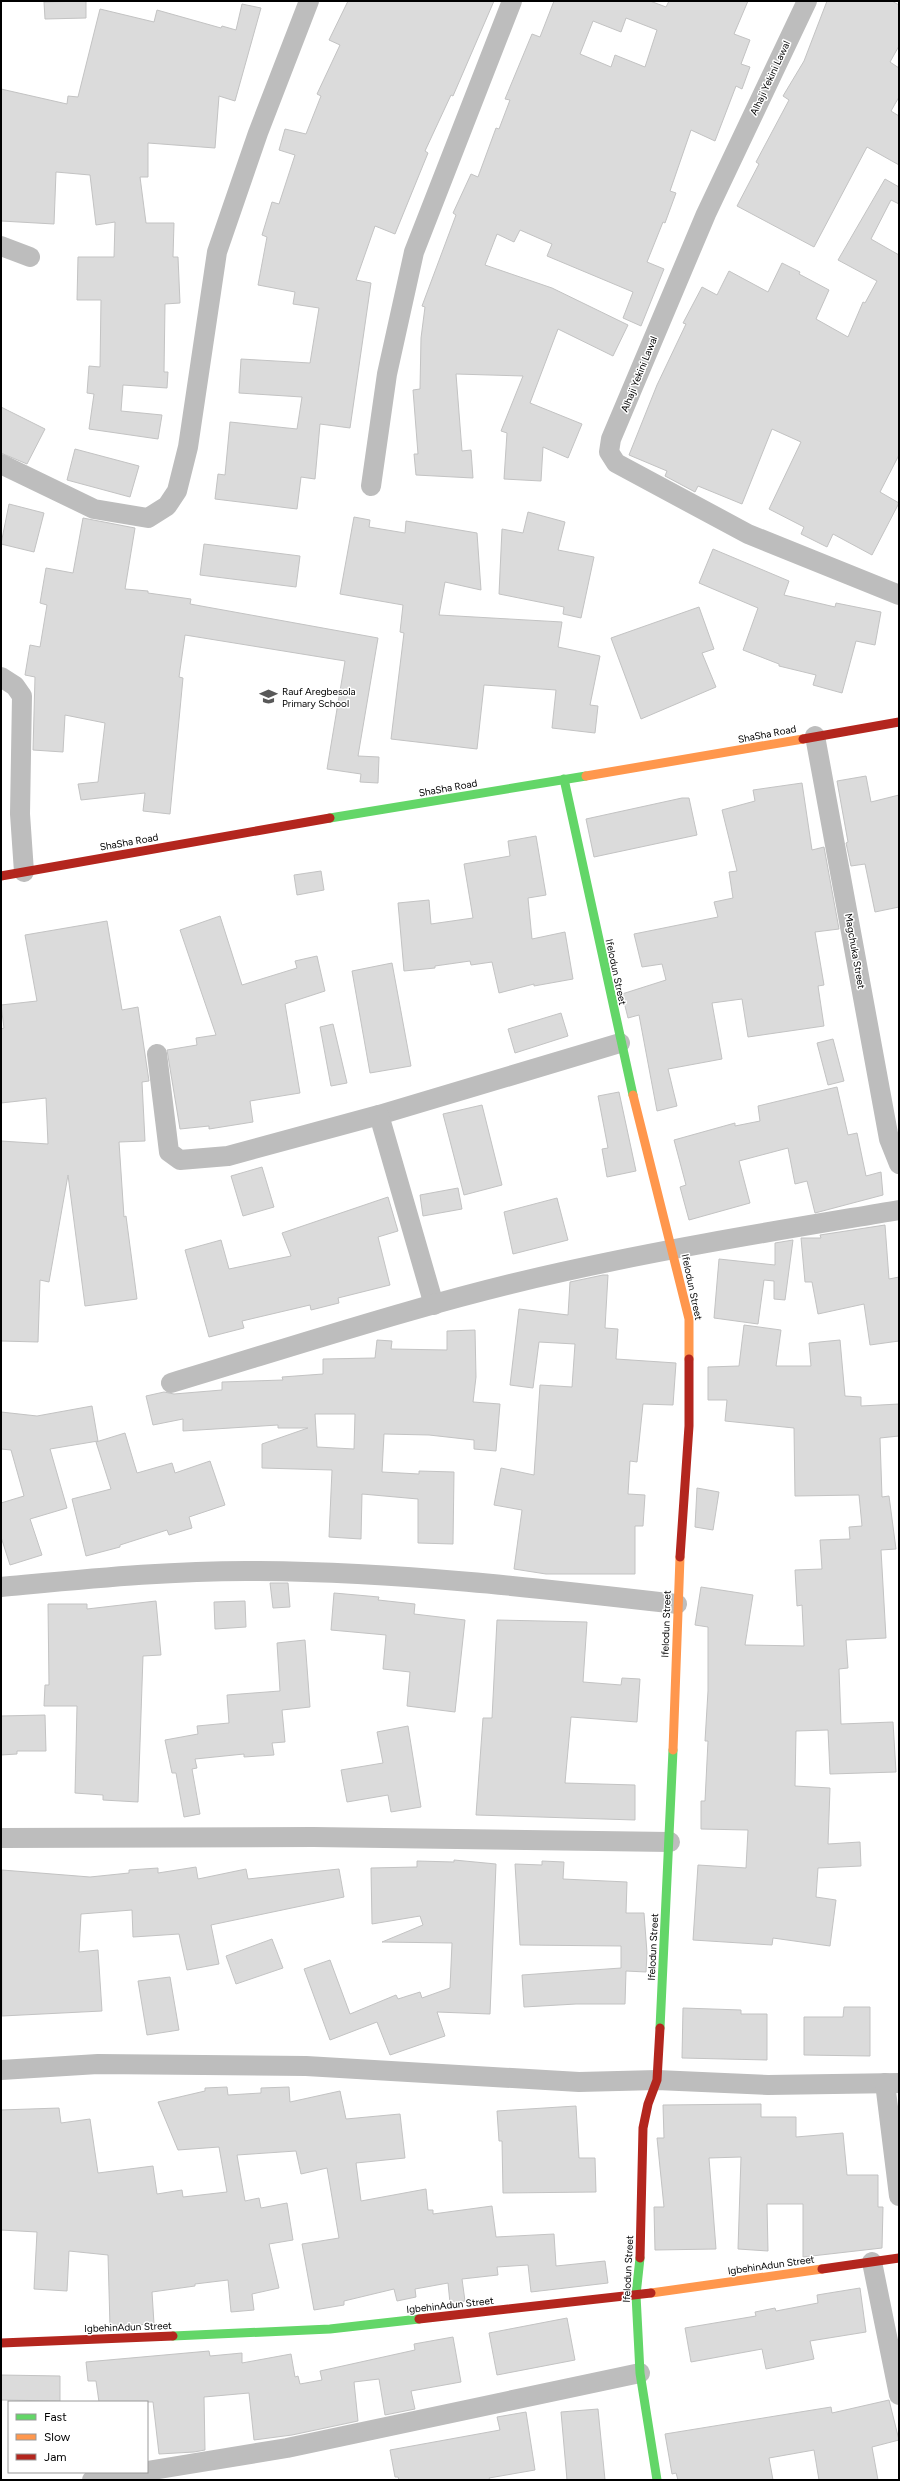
<svg xmlns="http://www.w3.org/2000/svg" width="900" height="2481" font-family="Figtree,sans-serif">
<rect width="100%" height="100%" fill="#fff"/>
<g fill="#dbdbdb" stroke="#c3c3c3" fill-rule="evenodd">
<path d="M 86,1 L 86,18 L 45,19 L 44,2 Z"/>
<path d="M 348,1 L 494,1 L 453,96 L 451,95 L 425,151 L 428,153 L 395,234 L 375,226 L 356,280 L 371,283 L 350,428 L 320,424 L 315,479 L 301,477 L 297,509 L 215,499 L 218,474 L 225,475 L 230,422 L 297,429 L 302,397 L 239,393 L 241,359 L 310,363 L 319,308 L 293,304 L 295,292 L 258,285 L 267,237 L 262,235 L 272,202 L 279,204 L 295,155 L 279,150 L 285,129 L 306,134 L 321,96 L 317,94 L 340,45 L 329,40 Z"/>
<path d="M 554,1 L 650,1 L 666,7 L 669,1 L 748,1 L 734,34 L 750,40 L 741,64 L 750,67 L 742,89 L 736,86 L 715,141 L 691,130 L 670,191 L 676,193 L 665,223 L 663,222 L 647,262 L 664,269 L 641,326 L 623,318 L 633,292 L 547,256 L 552,244 L 520,230 L 514,242 L 497,234 L 485,265 L 552,288 L 628,325 L 613,356 L 558,329 L 530,403 L 582,424 L 568,458 L 543,447 L 541,481 L 504,479 L 507,433 L 501,431 L 523,376 L 456,374 L 462,451 L 471,450 L 473,478 L 416,475 L 414,454 L 418,454 L 413,390 L 420,389 L 421,338 L 425,307 L 422,306 L 456,215 L 453,213 L 471,174 L 478,177 L 496,128 L 499,129 L 510,100 L 505,99 L 532,34 L 540,37 ZM 626,18 L 657,30 L 645,67 L 615,55 L 611,67 L 580,54 L 593,21 L 621,32 Z"/>
<path d="M 827,1 L 892,1 L 899,5 L 899,46 L 890,62 L 899,68 L 899,97 L 891,111 L 899,116 L 899,165 L 867,147 L 814,247 L 737,206 L 759,164 L 756,162 L 789,100 L 783,96 L 804,61 Z"/>
<path d="M 242,4 L 261,8 L 235,101 L 219,96 L 215,148 L 148,143 L 148,177 L 140,177 L 146,223 L 174,223 L 173,257 L 178,257 L 180,303 L 165,304 L 164,372 L 168,372 L 167,388 L 123,385 L 121,411 L 162,415 L 158,439 L 89,429 L 94,394 L 87,393 L 89,366 L 100,367 L 101,300 L 77,300 L 78,257 L 114,257 L 115,222 L 96,225 L 90,175 L 56,172 L 54,224 L 1,221 L 1,89 L 67,104 L 68,96 L 78,97 L 100,9 L 154,22 L 157,10 L 221,28 L 222,26 L 236,30 Z"/>
<path d="M 885,179 L 899,187 L 899,204 L 891,200 L 871,239 L 899,255 L 899,455 L 880,492 L 899,503 L 872,555 L 833,534 L 827,547 L 801,534 L 804,527 L 769,509 L 801,442 L 772,429 L 742,504 L 698,486 L 695,492 L 665,476 L 667,471 L 629,455 L 657,385 L 686,324 L 683,323 L 702,287 L 717,295 L 729,271 L 768,292 L 782,263 L 800,272 L 799,274 L 829,290 L 816,319 L 848,337 L 863,302 L 865,303 L 877,281 L 838,260 Z"/>
<path d="M 1,407 L 45,429 L 27,464 L 1,453 Z"/>
<path d="M 75,449 L 139,466 L 130,497 L 67,480 Z"/>
<path d="M 9,504 L 44,513 L 34,552 L 1,544 Z"/>
<path d="M 528,512 L 565,522 L 558,550 L 594,557 L 581,618 L 563,614 L 564,607 L 499,594 L 502,529 L 523,533 Z"/>
<path d="M 354,517 L 370,520 L 369,527 L 405,533 L 406,521 L 477,533 L 481,590 L 445,582 L 439,615 L 562,622 L 558,647 L 600,656 L 590,705 L 598,706 L 595,733 L 552,728 L 556,690 L 484,685 L 477,749 L 391,739 L 404,633 L 400,632 L 403,605 L 340,594 Z"/>
<path d="M 83,518 L 135,528 L 125,589 L 148,591 L 148,593 L 191,599 L 190,604 L 378,638 L 358,756 L 379,757 L 378,783 L 360,782 L 361,774 L 327,769 L 345,661 L 185,635 L 179,677 L 183,678 L 170,814 L 143,811 L 145,793 L 81,800 L 78,784 L 98,782 L 105,723 L 65,715 L 63,752 L 33,750 L 35,677 L 25,675 L 30,645 L 40,647 L 47,605 L 40,603 L 46,568 L 73,573 Z"/>
<path d="M 204,544 L 300,556 L 296,587 L 200,575 Z"/>
<path d="M 713,549 L 789,581 L 784,595 L 835,607 L 836,603 L 881,612 L 875,645 L 856,641 L 842,693 L 813,685 L 816,675 L 779,666 L 779,664 L 743,650 L 758,608 L 699,583 Z"/>
<path d="M 699,607 L 714,649 L 702,653 L 716,687 L 641,719 L 611,638 Z"/>
<path d="M 866,776 L 871,802 L 899,795 L 899,907 L 875,912 L 865,864 L 851,866 L 846,843 L 848,842 L 837,781 Z"/>
<path d="M 802,783 L 812,850 L 824,847 L 839,929 L 815,932 L 824,985 L 818,986 L 824,1026 L 748,1037 L 742,999 L 712,1003 L 722,1059 L 668,1069 L 677,1106 L 657,1111 L 639,1015 L 628,1018 L 622,994 L 666,980 L 662,964 L 642,967 L 634,934 L 718,917 L 714,902 L 733,898 L 729,872 L 737,871 L 722,810 L 755,801 L 753,790 Z"/>
<path d="M 682,798 L 689,798 L 697,835 L 594,857 L 586,819 Z"/>
<path d="M 536,836 L 546,895 L 528,898 L 532,939 L 565,932 L 573,979 L 534,986 L 534,984 L 499,993 L 492,962 L 471,965 L 470,961 L 435,966 L 435,968 L 404,971 L 398,903 L 429,900 L 431,924 L 473,918 L 464,864 L 510,856 L 508,841 Z"/>
<path d="M 321,871 L 324,890 L 297,895 L 294,875 Z"/>
<path d="M 220,916 L 242,985 L 297,968 L 295,961 L 317,956 L 325,991 L 285,1004 L 300,1093 L 250,1101 L 253,1122 L 209,1129 L 209,1126 L 180,1129 L 167,1050 L 197,1045 L 196,1038 L 216,1035 L 180,930 Z"/>
<path d="M 107,921 L 122,1010 L 138,1007 L 149,1081 L 142,1082 L 145,1141 L 119,1142 L 124,1217 L 126,1216 L 137,1299 L 85,1306 L 68,1175 L 49,1282 L 40,1280 L 38,1342 L 1,1341 L 1,1141 L 48,1144 L 46,1098 L 1,1103 L 1,1029 L 4,1028 L 1,1005 L 37,1001 L 25,935 Z"/>
<path d="M 392,963 L 411,1066 L 370,1073 L 352,971 Z"/>
<path d="M 561,1013 L 568,1036 L 515,1053 L 508,1029 Z"/>
<path d="M 333,1024 L 347,1083 L 331,1086 L 320,1027 Z"/>
<path d="M 833,1039 L 844,1081 L 828,1085 L 817,1043 Z"/>
<path d="M 837,1087 L 848,1135 L 857,1133 L 866,1176 L 881,1172 L 883,1195 L 815,1213 L 807,1181 L 795,1184 L 788,1148 L 739,1161 L 750,1203 L 689,1220 L 680,1187 L 686,1185 L 674,1140 L 735,1123 L 735,1126 L 760,1121 L 758,1106 Z"/>
<path d="M 619,1092 L 636,1171 L 607,1177 L 602,1149 L 608,1148 L 598,1096 Z"/>
<path d="M 482,1105 L 502,1185 L 464,1195 L 443,1114 Z"/>
<path d="M 262,1167 L 274,1207 L 243,1216 L 231,1176 Z"/>
<path d="M 458,1188 L 462,1209 L 423,1216 L 420,1195 Z"/>
<path d="M 388,1197 L 398,1231 L 378,1237 L 390,1285 L 338,1298 L 339,1303 L 311,1310 L 310,1305 L 242,1321 L 244,1328 L 209,1337 L 185,1250 L 221,1240 L 229,1269 L 291,1256 L 282,1233 Z"/>
<path d="M 557,1198 L 568,1240 L 513,1254 L 504,1212 Z"/>
<path d="M 885,1225 L 889,1279 L 899,1277 L 899,1341 L 870,1345 L 864,1304 L 818,1314 L 812,1282 L 805,1282 L 801,1238 L 821,1238 L 820,1235 Z"/>
<path d="M 793,1240 L 785,1300 L 774,1299 L 774,1281 L 764,1280 L 758,1324 L 714,1318 L 719,1259 L 775,1265 L 775,1243 Z"/>
<path d="M 603,1275 L 608,1275 L 605,1328 L 618,1329 L 616,1359 L 676,1363 L 673,1405 L 643,1404 L 637,1462 L 630,1461 L 628,1494 L 645,1495 L 643,1526 L 635,1526 L 635,1574 L 546,1574 L 514,1569 L 522,1510 L 494,1505 L 501,1468 L 534,1475 L 540,1385 L 572,1387 L 575,1344 L 539,1342 L 533,1388 L 510,1385 L 519,1309 L 568,1315 L 570,1282 Z"/>
<path d="M 744,1325 L 781,1330 L 776,1366 L 811,1366 L 809,1343 L 840,1340 L 845,1396 L 861,1397 L 861,1406 L 899,1404 L 899,1436 L 880,1438 L 882,1497 L 889,1496 L 896,1549 L 881,1550 L 886,1638 L 846,1640 L 848,1668 L 839,1669 L 841,1724 L 893,1722 L 896,1772 L 830,1774 L 828,1730 L 796,1731 L 795,1786 L 830,1788 L 828,1844 L 860,1842 L 861,1866 L 818,1868 L 816,1897 L 836,1900 L 830,1946 L 773,1938 L 772,1945 L 693,1940 L 698,1865 L 746,1868 L 748,1830 L 701,1829 L 701,1801 L 705,1801 L 708,1741 L 705,1741 L 708,1691 L 708,1627 L 695,1625 L 701,1587 L 753,1595 L 745,1645 L 804,1646 L 802,1605 L 797,1606 L 795,1570 L 822,1569 L 820,1540 L 850,1539 L 849,1527 L 862,1526 L 859,1495 L 795,1496 L 794,1428 L 725,1421 L 727,1400 L 708,1400 L 708,1367 L 739,1366 Z"/>
<path d="M 475,1330 L 476,1377 L 473,1402 L 500,1404 L 496,1451 L 474,1449 L 474,1440 L 429,1435 L 384,1434 L 382,1472 L 419,1474 L 419,1471 L 454,1472 L 453,1544 L 418,1543 L 418,1499 L 362,1494 L 361,1539 L 329,1537 L 332,1470 L 262,1468 L 262,1444 L 308,1428 L 278,1428 L 278,1425 L 183,1431 L 183,1419 L 153,1425 L 146,1396 L 164,1392 L 174,1394 L 222,1390 L 222,1382 L 283,1380 L 282,1377 L 323,1374 L 323,1359 L 375,1358 L 377,1340 L 392,1341 L 391,1349 L 447,1350 L 447,1331 ZM 315,1414 L 355,1414 L 354,1449 L 317,1447 Z"/>
<path d="M 92,1406 L 98,1441 L 50,1449 L 67,1508 L 30,1519 L 42,1555 L 10,1565 L 1,1537 L 1,1503 L 24,1496 L 11,1450 L 1,1449 L 1,1412 L 37,1416 Z"/>
<path d="M 125,1433 L 137,1473 L 172,1463 L 175,1473 L 210,1461 L 225,1505 L 189,1517 L 192,1528 L 169,1535 L 167,1530 L 120,1545 L 120,1547 L 86,1556 L 72,1499 L 111,1489 L 96,1442 Z"/>
<path d="M 697,1488 L 719,1492 L 713,1530 L 695,1527 Z"/>
<path d="M 270,1583 L 288,1583 L 290,1607 L 273,1608 Z"/>
<path d="M 334,1593 L 379,1597 L 378,1600 L 415,1604 L 414,1614 L 465,1620 L 455,1712 L 407,1706 L 410,1672 L 383,1669 L 386,1635 L 331,1630 Z"/>
<path d="M 156,1601 L 161,1655 L 143,1656 L 138,1802 L 103,1800 L 103,1795 L 75,1793 L 77,1706 L 44,1706 L 45,1685 L 49,1685 L 48,1604 L 87,1604 L 87,1609 Z"/>
<path d="M 245,1601 L 246,1627 L 215,1629 L 214,1602 Z"/>
<path d="M 497,1620 L 587,1622 L 583,1682 L 621,1685 L 622,1678 L 640,1679 L 637,1722 L 571,1717 L 565,1783 L 635,1785 L 635,1820 L 476,1815 L 483,1718 L 492,1718 Z"/>
<path d="M 305,1640 L 310,1707 L 282,1710 L 285,1742 L 272,1743 L 274,1755 L 244,1757 L 244,1754 L 195,1759 L 197,1768 L 192,1769 L 200,1814 L 184,1817 L 176,1773 L 172,1773 L 165,1740 L 198,1734 L 197,1726 L 229,1723 L 227,1695 L 280,1691 L 277,1643 Z"/>
<path d="M 45,1715 L 46,1751 L 17,1751 L 17,1754 L 1,1755 L 1,1716 Z"/>
<path d="M 408,1726 L 421,1807 L 391,1812 L 388,1795 L 347,1802 L 341,1770 L 383,1763 L 377,1732 Z"/>
<path d="M 454,1860 L 496,1864 L 490,2014 L 437,2012 L 445,2036 L 390,2055 L 377,2022 L 330,2040 L 304,1969 L 330,1960 L 350,2014 L 396,1995 L 398,1999 L 420,1992 L 422,1998 L 450,1988 L 452,1943 L 382,1942 L 423,1925 L 420,1916 L 372,1924 L 371,1868 L 417,1867 L 417,1861 L 454,1862 Z"/>
<path d="M 542,1861 L 564,1862 L 563,1879 L 627,1882 L 626,1913 L 644,1913 L 647,1953 L 646,1972 L 626,1971 L 625,2004 L 576,2004 L 524,2007 L 522,1975 L 621,1968 L 621,1946 L 520,1945 L 515,1864 L 542,1865 Z"/>
<path d="M 196,1867 L 198,1879 L 246,1869 L 248,1879 L 339,1869 L 344,1897 L 211,1925 L 219,1964 L 187,1970 L 179,1934 L 133,1937 L 132,1910 L 81,1914 L 79,1952 L 98,1950 L 102,2011 L 2,2016 L 2,1870 L 90,1877 L 129,1873 L 129,1870 L 158,1868 L 158,1873 Z"/>
<path d="M 272,1939 L 283,1968 L 236,1984 L 226,1956 Z"/>
<path d="M 170,1977 L 179,2030 L 147,2035 L 138,1981 Z"/>
<path d="M 844,2007 L 870,2007 L 870,2056 L 804,2055 L 804,2017 L 843,2017 Z"/>
<path d="M 683,2008 L 741,2010 L 741,2014 L 767,2014 L 767,2060 L 682,2058 Z"/>
<path d="M 227,2087 L 228,2095 L 261,2093 L 261,2088 L 289,2087 L 290,2102 L 340,2091 L 346,2119 L 400,2114 L 405,2158 L 356,2163 L 361,2201 L 426,2189 L 428,2210 L 433,2210 L 433,2214 L 492,2206 L 496,2237 L 554,2234 L 556,2266 L 605,2261 L 608,2283 L 531,2292 L 528,2265 L 497,2267 L 498,2275 L 462,2279 L 465,2301 L 450,2303 L 448,2283 L 415,2289 L 416,2297 L 397,2301 L 394,2289 L 344,2301 L 344,2305 L 314,2310 L 302,2244 L 339,2238 L 327,2168 L 301,2174 L 296,2151 L 237,2155 L 245,2201 L 259,2198 L 261,2208 L 287,2203 L 293,2240 L 269,2244 L 279,2288 L 252,2294 L 254,2310 L 231,2312 L 228,2280 L 195,2284 L 195,2286 L 152,2292 L 154,2324 L 110,2326 L 108,2255 L 69,2251 L 67,2291 L 34,2289 L 37,2232 L 1,2230 L 1,2110 L 59,2108 L 61,2123 L 90,2119 L 98,2173 L 153,2166 L 157,2194 L 182,2190 L 183,2197 L 227,2192 L 219,2147 L 178,2150 L 158,2102 L 205,2091 L 205,2088 Z"/>
<path d="M 761,2104 L 761,2117 L 796,2117 L 796,2137 L 843,2133 L 847,2175 L 878,2175 L 878,2207 L 883,2207 L 882,2248 L 803,2257 L 803,2204 L 767,2204 L 768,2251 L 738,2249 L 741,2157 L 709,2158 L 716,2249 L 655,2250 L 654,2207 L 664,2207 L 657,2138 L 664,2138 L 663,2105 Z"/>
<path d="M 576,2106 L 579,2158 L 595,2158 L 596,2192 L 503,2193 L 502,2141 L 499,2141 L 497,2111 Z"/>
<path d="M 860,2288 L 866,2332 L 810,2341 L 814,2359 L 766,2369 L 762,2349 L 691,2362 L 685,2328 L 756,2316 L 755,2312 L 775,2308 L 776,2311 L 818,2303 L 817,2295 Z"/>
<path d="M 567,2318 L 575,2360 L 497,2375 L 489,2333 Z"/>
<path d="M 453,2337 L 461,2382 L 411,2391 L 415,2409 L 385,2415 L 379,2379 L 354,2382 L 358,2421 L 292,2435 L 254,2440 L 249,2393 L 204,2397 L 205,2450 L 194,2452 L 159,2454 L 153,2402 L 99,2402 L 96,2381 L 88,2381 L 86,2362 L 209,2351 L 210,2356 L 242,2353 L 242,2363 L 291,2354 L 295,2377 L 298,2376 L 300,2384 L 322,2380 L 320,2371 L 415,2350 L 414,2344 Z"/>
<path d="M 1,2375 L 60,2376 L 60,2401 L 1,2400 Z"/>
<path d="M 889,2400 L 899,2440 L 872,2447 L 878,2480 L 819,2480 L 814,2450 L 769,2458 L 773,2480 L 678,2480 L 676,2473 L 672,2474 L 665,2434 L 831,2407 L 832,2413 Z"/>
<path d="M 598,2409 L 605,2480 L 567,2480 L 561,2412 Z"/>
<path d="M 526,2412 L 535,2470 L 489,2478 L 490,2480 L 399,2480 L 398,2477 L 395,2477 L 390,2450 L 500,2430 L 497,2417 Z"/>
</g>
<g fill="none" stroke-linecap="round" stroke-linejoin="round">
<g stroke="#bdbdbd" stroke-width="20">
<path d="M 807,1 L 706,214 L 611,439 L 609,452 L 616,463 L 748,534 L 899,595"/>
<path d="M 1,246 L 30,257"/>
<path d="M 1,464 L 94,509 L 148,518 L 167,506 L 177,491 L 188,447 L 217,252 L 258,133 L 309,1"/>
<path d="M 371,486 L 387,374 L 414,252 L 512,1"/>
<path d="M 1,677 L 15,686 L 22,696 L 20,814 L 24,872"/>
<path d="M 815,736 L 889,1139 L 899,1164"/>
<path d="M 157,1054 L 169,1152 L 180,1160 L 228,1156 L 379,1115 L 620,1043"/>
<path d="M 379,1115 L 434,1305"/>
<path d="M 171,1383 C 301,1344 430,1301 562,1272 C 674,1247 787,1229 899,1210"/>
<path d="M 1,1587 C 87,1579 173,1570 259,1571 C 400,1572 538,1588 677,1604"/>
<path d="M 1,1838 L 313,1837 L 670,1842"/>
<path d="M 1,2070 L 98,2064 L 306,2066 L 579,2082 L 657,2080 L 768,2085 L 899,2083"/>
<path d="M 885,2083 L 899,2196"/>
<path d="M 872,2262 L 899,2395"/>
<path d="M 147,2471 L 287,2448 L 640,2373"/>
<path d="M 92,2480 L 141,2472"/>
</g>
<g stroke="#63d668" stroke-width="9">
<path d="M 564,779 L 633,1095"/>
<path d="M 330,818 L 586,776"/>
<path d="M 660,2028 L 673,1750"/>
<path d="M 640,2258 L 636,2295 L 640,2373 L 657,2480"/>
<path d="M 173,2336 L 330,2329 L 419,2319"/>
</g>
<g stroke="#ff974d" stroke-width="9">
<path d="M 586,776 L 803,739"/>
<path d="M 633,1095 L 689,1319 L 689,1359"/>
<path d="M 673,1750 L 680,1557"/>
<path d="M 651,2293 L 822,2269"/>
</g>
<g stroke="#b3261e" stroke-width="9">
<path d="M 803,739 L 899,722"/>
<path d="M 1,876 L 330,818"/>
<path d="M 680,1557 L 689,1426 L 689,1359"/>
<path d="M 640,2258 L 643,2128 L 648,2104 L 657,2080 L 660,2028"/>
<path d="M 822,2269 L 899,2258"/>
<path d="M 419,2319 L 651,2293"/>
<path d="M 1,2343 L 173,2336"/>
</g>
</g>
<defs>
<symbol id="school-bare" viewBox="-9 -9 18 18"><path d="M0-5L7-2L0 1L-7-2ZM-4 1L0 2.5L4 1V4Q0 6-4 4Z" fill="#595959" stroke="#fff" stroke-width="2.5" paint-order="stroke"/></symbol>
</defs>
<g fill-rule="evenodd">
<use href="#school-bare" x="256" y="684" width="25" height="25"/>
</g>
<g text-anchor="middle" dominant-baseline="central" stroke-width="3" stroke-linejoin="round" paint-order="stroke">
<g font-size="10" fill="#000" stroke="#fff">
<text transform="translate(770 78) rotate(-65)">Alhaji Yekini Lawal</text>
<text transform="translate(639 374) rotate(-68)">Alhaji Yekini Lawal</text>
<text transform="translate(767 734) rotate(-11)">ShaSha Road</text>
<text transform="translate(448 788) rotate(-10)">ShaSha Road</text>
<text transform="translate(129 842) rotate(-10)">ShaSha Road</text>
<text transform="translate(855 951) rotate(80)">Magchuka Street</text>
<text transform="translate(616 972) rotate(78)">Ifelodun Street</text>
<text transform="translate(692 1287) rotate(78)">Ifelodun Street</text>
<text transform="translate(666 1624) rotate(-88)">Ifelodun Street</text>
<text transform="translate(653 1947) rotate(-87)">Ifelodun Street</text>
<text transform="translate(771 2265) rotate(-8)">IgbehinAdun Street</text>
<text transform="translate(628 2269) rotate(-87)">Ifelodun Street</text>
<text transform="translate(450 2305) rotate(-6)">IgbehinAdun Street</text>
<text transform="translate(128 2327) rotate(-2)">IgbehinAdun Street</text>
</g>
<g font-size="10" fill="#000" stroke="#fff" text-anchor="start">
<text x="282" y="691">Rauf Aregbesola<tspan x="282" dy="12">Primary School</tspan></text>
</g>
</g>
<rect width="900" height="2481" fill="none" stroke="#000000" stroke-width="4"/>
<rect x="8" y="2401" width="140" height="72" fill="#ffffff" stroke="#999999"/>
<rect x="16" y="2414" width="20" height="6" fill="#63d668" stroke="#999999"/>
<text x="44" y="2421" font-size="12" fill="#000000">Fast</text>
<rect x="16" y="2434" width="20" height="6" fill="#ff974d" stroke="#999999"/>
<text x="44" y="2441" font-size="12" fill="#000000">Slow</text>
<rect x="16" y="2454" width="20" height="6" fill="#b3261e" stroke="#999999"/>
<text x="44" y="2461" font-size="12" fill="#000000">Jam</text>
</svg>
